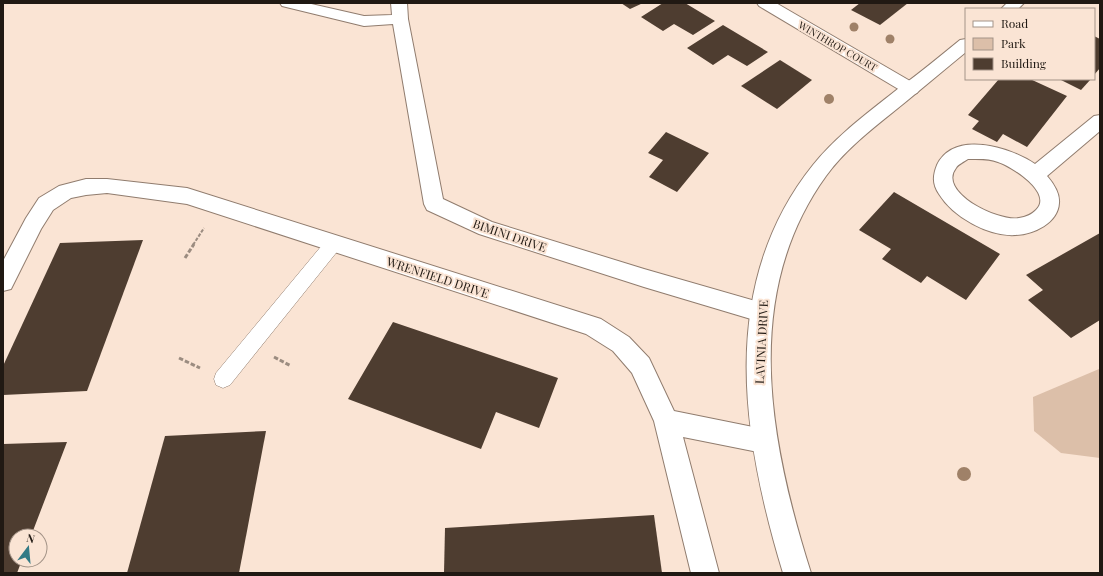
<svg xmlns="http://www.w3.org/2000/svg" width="1103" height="576" font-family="'Playfair Display',serif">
<rect width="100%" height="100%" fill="#fae4d4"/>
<path fill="#dcbfa9" d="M 1099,369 L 1100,370 L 1100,458 L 1061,453 L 1034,431 L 1033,397 Z"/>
<g fill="#4e3d30">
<path d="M 621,3 L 643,3 L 630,9 Z"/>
<path d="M 663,3 L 685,3 L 715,21 L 693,35 L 674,24 L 663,31 L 641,17 Z"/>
<path d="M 860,3 L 908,3 L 880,25 L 851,10 Z"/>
<path d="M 723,25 L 768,52 L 747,66 L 728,55 L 713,65 L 687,48 Z"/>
<path d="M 1094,36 L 1100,39 L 1100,68 L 1094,75 Z"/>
<path d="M 780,60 L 812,80 L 777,109 L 741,86 Z"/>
<path d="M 999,79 L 1030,79 L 1067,96 L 1027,147 L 1003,134 L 997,142 L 972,129 L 979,121 L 968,115 Z"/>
<path d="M 1059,79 L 1091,79 L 1081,90 Z"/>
<path d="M 666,132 L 709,153 L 677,192 L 649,177 L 663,160 L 648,153 Z"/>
<path d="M 894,192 L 1000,254 L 966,300 L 927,276 L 921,283 L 882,259 L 891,249 L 859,230 Z"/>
<path d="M 1100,233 L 1100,320 L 1071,338 L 1028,300 L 1043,290 L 1026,275 Z"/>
<path d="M 143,240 L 87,391 L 3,395 L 3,366 L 60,243 Z"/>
<path d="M 393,322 L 558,378 L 539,428 L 496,412 L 481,449 L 348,399 Z"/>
<path d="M 266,431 L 239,573 L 127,573 L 165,436 Z"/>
<path d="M 67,442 L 31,536 L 16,536 L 16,560 L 22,560 L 17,573 L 3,573 L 3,444 Z"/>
<path d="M 654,515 L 662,573 L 444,573 L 445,528 Z"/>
</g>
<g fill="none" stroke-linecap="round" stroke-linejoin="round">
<defs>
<path id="service" d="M 334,236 L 340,238 L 342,243 L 340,248 L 230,385 L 223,388 L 216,385 L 214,379 L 216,373 L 328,238 Z"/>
<g id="minor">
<path d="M 280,3 L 307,3 L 364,16 L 392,15 L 391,3 L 407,3 L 408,19 L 443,199 L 492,222 L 644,269 L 769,305 L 772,312 L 769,319 L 761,322 L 644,287 L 479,234 L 427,210 L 424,204 L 393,24 L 364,26 L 282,6 Z"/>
<path d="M 757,3 L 776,3 L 917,85 L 920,89 L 917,93 L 911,95 L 905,93 L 759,6 Z"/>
<path d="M 1100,115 L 1100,131 L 1047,176 C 1053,183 1060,193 1059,203 C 1058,223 1034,234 1016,235 C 989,237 953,217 939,194 C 932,184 933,175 937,165 C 954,130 1010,147 1035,164 L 1094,116 ZM 968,159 C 978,159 989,158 998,162 C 1011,166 1054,193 1036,210 C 1031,215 1026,217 1019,218 C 998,222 937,192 956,168 C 958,164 964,162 968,159 Z"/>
<path d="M 86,179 L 107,179 L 187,188 L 601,319 L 629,337 L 649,358 L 674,411 L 763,429 L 772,432 L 776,441 L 772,450 L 763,453 L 683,437 L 719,573 L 691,573 L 654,421 L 632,373 L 613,351 L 586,334 L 187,204 L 107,193 L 86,195 L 71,198 L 53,210 L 41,229 L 11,289 L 3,291 L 3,261 L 26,218 L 39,198 L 59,186 Z"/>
</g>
<g id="tertiary">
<path d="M 1007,3 L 1024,3 L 1018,9 L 1001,9 Z"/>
<path d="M 966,39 L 966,52 C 945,69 924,87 903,104 C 876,126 846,148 826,176 C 740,295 770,444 811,573 L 783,573 C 742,438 717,285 813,165 C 837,135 869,112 899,88 C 920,73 940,56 960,40 Z"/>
</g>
</defs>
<use href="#service" stroke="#907c6e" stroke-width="1"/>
<use href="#minor" stroke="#907c6e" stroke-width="2"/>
<use href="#tertiary" stroke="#907c6e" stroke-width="2"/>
<path stroke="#9b8c80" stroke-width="2" stroke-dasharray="3.5 1.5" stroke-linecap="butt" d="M 193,245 L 204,228"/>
<g stroke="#9b8c80" stroke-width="3" stroke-dasharray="4.5 2" stroke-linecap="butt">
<path d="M 185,258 L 194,244"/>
<path d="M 274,357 L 291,366"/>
<path d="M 179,358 L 200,368"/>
</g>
<use href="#service" fill="#fff" fill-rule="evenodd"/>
<use href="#minor" fill="#fff" fill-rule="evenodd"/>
<use href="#tertiary" fill="#fff" fill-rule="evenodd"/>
</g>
<g fill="#9f8168">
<circle cx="854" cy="27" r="4.5"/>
<circle cx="890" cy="39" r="4.5"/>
<circle cx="829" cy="99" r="5"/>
<circle cx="964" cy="474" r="7"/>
</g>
<g text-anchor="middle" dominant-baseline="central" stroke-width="4" stroke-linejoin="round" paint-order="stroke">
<g font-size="10" fill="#201913" stroke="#fae4d4">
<text transform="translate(838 46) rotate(30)">WINTHROP COURT</text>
</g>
<g font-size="12" fill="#201913" stroke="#fae4d4">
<text transform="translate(510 235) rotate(19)">BIMINI DRIVE</text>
<text transform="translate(438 277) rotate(18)">WRENFIELD DRIVE</text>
<text transform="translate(761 342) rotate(-87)">LAVINIA DRIVE</text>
</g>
</g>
<rect width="1103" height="576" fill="none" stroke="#201913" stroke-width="8"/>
<rect x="965" y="8" width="130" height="72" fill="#fae4d4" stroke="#a39387"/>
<rect x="973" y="21" width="20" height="6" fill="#ffffff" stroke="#a39387"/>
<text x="1001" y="28" font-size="12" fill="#201913">Road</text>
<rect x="973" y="38" width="20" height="12" fill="#dcbfa9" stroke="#a39387"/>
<text x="1001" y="48" font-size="12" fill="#201913">Park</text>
<rect x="973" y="58" width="20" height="12" fill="#4e3d30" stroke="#a39387"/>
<text x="1001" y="68" font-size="12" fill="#201913">Building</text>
<g transform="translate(28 548) rotate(16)"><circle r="19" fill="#fae4d4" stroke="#a39387"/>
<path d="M0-3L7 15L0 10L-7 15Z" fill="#337a85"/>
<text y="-6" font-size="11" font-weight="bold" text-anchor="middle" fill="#201913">N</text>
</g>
</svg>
